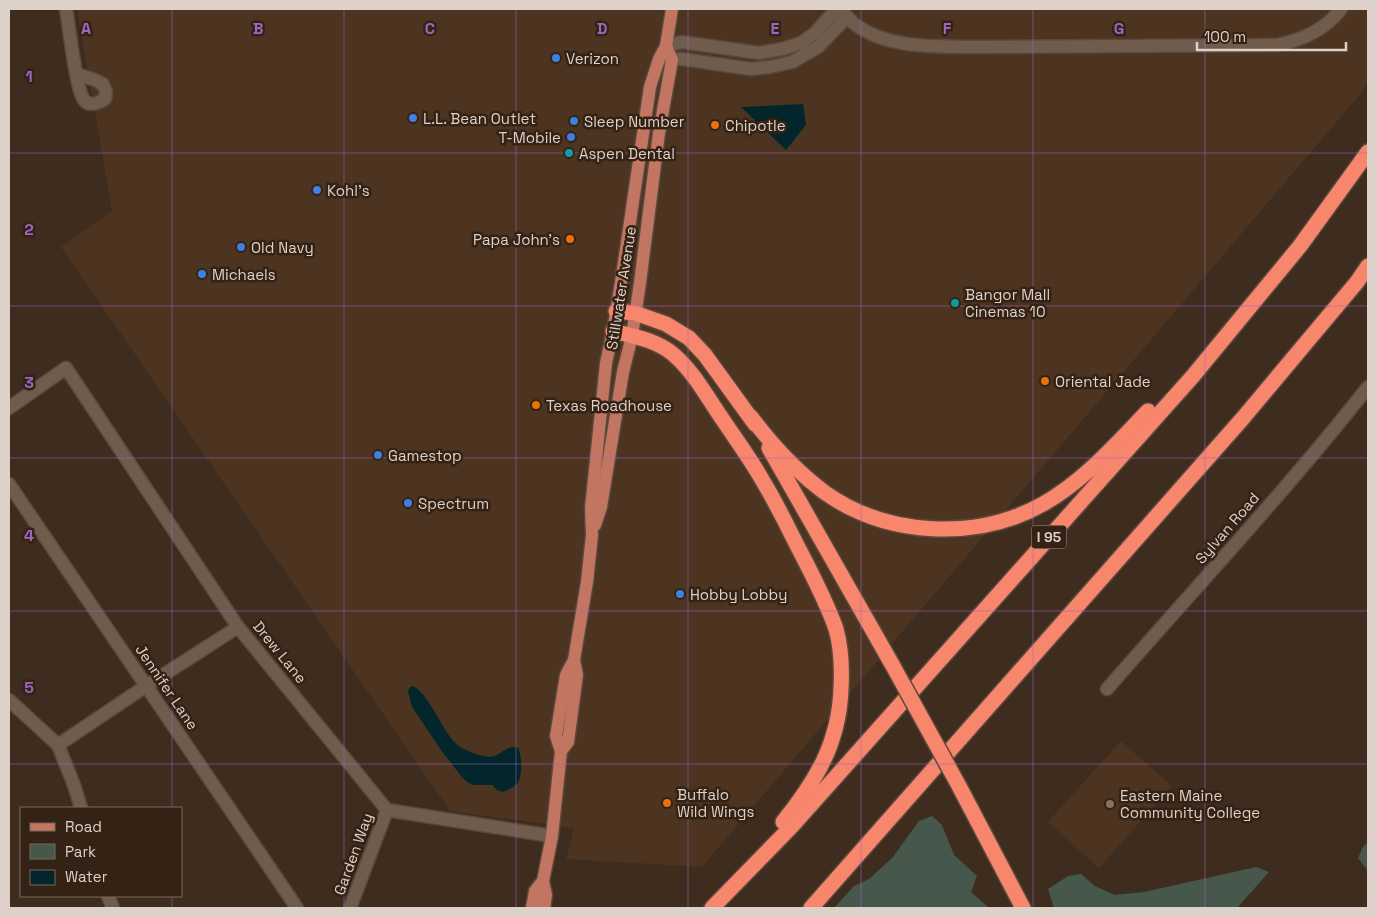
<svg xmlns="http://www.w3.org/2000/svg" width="1377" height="917" font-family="'Space Grotesk',sans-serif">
<rect width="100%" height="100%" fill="#3e2c1e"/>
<g fill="#4c3421">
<path d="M 77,9 L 1368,9 L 1368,80 L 1362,92 L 702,867 L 566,859 L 574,828 L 450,811 L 61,247 L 112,211 Z"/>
<path d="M 1121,741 L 1172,786 L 1099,868 L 1048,822 Z"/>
</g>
<g fill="#45584b">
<path d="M 932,816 L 942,825 L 954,855 L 977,876 L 971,892 L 989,908 L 834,908 L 854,886 L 869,879 L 893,857 L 919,821 Z"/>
<path d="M 1368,842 L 1368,871 L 1358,858 L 1363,847 Z"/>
<path d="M 1256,867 L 1269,872 L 1237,908 L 1054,908 L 1048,889 L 1068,876 L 1081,874 L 1095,886 L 1115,895 L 1144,892 Z"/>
</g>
<g fill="#02262b">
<path d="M 803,104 L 806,125 L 786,150 L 741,107 Z"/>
<path d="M 413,686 C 433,697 445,742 464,749 C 469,752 484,757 490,757 C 501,756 507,744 518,748 C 522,755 523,777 517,784 C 514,788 508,789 503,792 L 497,790 L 492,785 L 473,785 L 467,782 L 462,777 L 443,753 L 412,707 L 408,692 L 410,687 Z"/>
</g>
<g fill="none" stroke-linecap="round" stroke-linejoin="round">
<defs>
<g id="minor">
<path d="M 66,9 C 69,25 76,90 84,100 C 90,107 98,103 105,99 L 106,92 L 103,84 L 95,80 L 77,74"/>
<path d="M 840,9 C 846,14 850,21 856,25 C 888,49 936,46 973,47 L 1277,45 C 1303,40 1325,30 1341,9"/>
<path d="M 666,46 L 682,42 L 759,53 L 782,49 L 801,43 L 815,33 L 832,14 L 843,12"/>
<path d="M 661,59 L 682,59 L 751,69 L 770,67 L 792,62 L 818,47 L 843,21 L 843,12"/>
<path d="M 9,408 L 66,368 L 238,627 L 387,810 L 552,836"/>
<path d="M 9,484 L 297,908"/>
<path d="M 1107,689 C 1194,589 1286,491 1368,387"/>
<path d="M 9,700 L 58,745 L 74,785 L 81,808"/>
<path d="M 58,745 L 146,686 L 238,627"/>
<path d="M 108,896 L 113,908"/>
<path d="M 350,908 L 387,810"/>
</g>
<g id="major">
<path d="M 595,525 L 601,507 L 623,372 L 632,336 L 640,283 L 659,133 L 672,60 L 666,46"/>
<path d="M 561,751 L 568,742 L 577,675 L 574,660"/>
<path d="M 532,908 L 535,891 L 543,881"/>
<path d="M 544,908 L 546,895 L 543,881 L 552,836 L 561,751 L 556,736 L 566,675 L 574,660 L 587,582 L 592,535 L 591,508 L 606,363 L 613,331 L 622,276 L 650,87 L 659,59 L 666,46 L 672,9"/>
</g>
<g id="highway">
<path d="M 616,311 L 635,313 L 666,324 L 689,338 L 705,355 L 755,424"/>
<path d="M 613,331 C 633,336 656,340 673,354 C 694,372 707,397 723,420 C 737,441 752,461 764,483 C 778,506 789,530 801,553 C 814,578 827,603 836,629 C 841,647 842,671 841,689 C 839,743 816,781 783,822"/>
<path d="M 751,417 C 772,445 796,471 824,492 C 887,537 977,541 1043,504 C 1084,481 1116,444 1148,411"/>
<path d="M 769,448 L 893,666"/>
<path d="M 959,786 L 1023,908"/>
<path d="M 712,908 L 792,826 L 1193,376 L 1300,246 L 1368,152"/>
<path d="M 811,908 L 1243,418 L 1357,282 L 1368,266"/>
</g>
</defs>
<use href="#minor" stroke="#59493d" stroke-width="15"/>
<use href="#major" stroke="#59493d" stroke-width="15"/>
<use href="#highway" stroke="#59493d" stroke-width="18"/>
<use href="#minor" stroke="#705c4d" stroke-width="12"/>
<use href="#major" stroke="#c27560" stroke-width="12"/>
<use href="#highway" stroke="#f8866c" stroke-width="15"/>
<defs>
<path id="highway-bridge" d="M 893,666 L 959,786"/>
</defs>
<use href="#highway-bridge" stroke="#59493d" stroke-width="18" stroke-linecap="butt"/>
<use href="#highway-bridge" stroke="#f8866c" stroke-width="15"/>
</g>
<path fill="none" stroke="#9d66c2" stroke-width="1" stroke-opacity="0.55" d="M 172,9 L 172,808M 344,9 L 344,908M 516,9 L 516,908M 688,9 L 688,908M 861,9 L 861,908M 1033,9 L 1033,908M 1205,9 L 1205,908M 9,153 L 1368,153M 9,306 L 1368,306M 9,458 L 1368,458M 9,611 L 1368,611M 9,764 L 1368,764M 172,896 L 172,908"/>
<g fill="#3f7fe0" stroke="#342214" stroke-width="2">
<circle cx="556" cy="58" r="5"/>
<circle cx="413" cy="118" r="5"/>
<circle cx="574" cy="121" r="5"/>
<circle cx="571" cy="137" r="5"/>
<circle cx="317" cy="190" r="5"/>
<circle cx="241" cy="247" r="5"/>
<circle cx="202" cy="274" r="5"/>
<circle cx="378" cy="455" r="5"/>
<circle cx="408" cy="503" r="5"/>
<circle cx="680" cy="594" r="5"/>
</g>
<g fill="#e8710a" stroke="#342214" stroke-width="2">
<circle cx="715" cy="125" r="5"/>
<circle cx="570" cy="239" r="5"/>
<circle cx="1045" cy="381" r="5"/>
<circle cx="536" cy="405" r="5"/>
<circle cx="667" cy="803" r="5"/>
</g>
<g fill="#0f9aa8" stroke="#342214" stroke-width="2">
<circle cx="569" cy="153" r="5"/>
<circle cx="955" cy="303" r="5"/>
</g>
<circle fill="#8d6e63" stroke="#342214" stroke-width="2" cx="1110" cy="804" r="5"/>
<g text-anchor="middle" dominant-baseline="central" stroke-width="5" stroke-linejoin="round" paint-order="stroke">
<rect fill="#342214" stroke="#aa9c93" stroke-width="1" x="1031.5" y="525.5" width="35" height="23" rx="4"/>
<g font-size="14" font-weight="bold" fill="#ddd1c9">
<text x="1049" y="537">I 95</text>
</g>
<g font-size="15" fill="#ddd1c9" stroke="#342214" text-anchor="start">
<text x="566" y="58">Verizon</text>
<text x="423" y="118">L.L. Bean Outlet</text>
<text x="584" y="121">Sleep Number</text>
<text x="725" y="125">Chipotle</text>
<text x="561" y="137" text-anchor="end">T-Mobile</text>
<text x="579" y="153">Aspen Dental</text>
<text x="327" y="190">Kohl's</text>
<text x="560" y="239" text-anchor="end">Papa John's</text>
<text x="251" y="247">Old Navy</text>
<text x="212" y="274">Michaels</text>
<text x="965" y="294">Bangor Mall<tspan x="965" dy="17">Cinemas 10</tspan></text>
<text x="1055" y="381">Oriental Jade</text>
<text x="546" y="405">Texas Roadhouse</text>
<text x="388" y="455">Gamestop</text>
<text x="418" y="503">Spectrum</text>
<text x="690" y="594">Hobby Lobby</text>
<text x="677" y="794">Buffalo<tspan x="677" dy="17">Wild Wings</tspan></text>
<text x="1120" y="795">Eastern Maine<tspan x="1120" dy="17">Community College</tspan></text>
</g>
<g font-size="15" fill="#ddd1c9" stroke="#342214">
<text transform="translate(621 288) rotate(-81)">Stillwater Avenue</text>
<text transform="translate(1227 528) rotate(-49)">Sylvan Road</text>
<text transform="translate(280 652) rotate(51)">Drew Lane</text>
<text transform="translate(167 687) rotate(56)">Jennifer Lane</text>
<text transform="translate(353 854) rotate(-70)">Garden Way</text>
</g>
</g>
<g font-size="16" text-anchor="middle" font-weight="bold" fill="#9d66c2" stroke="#342214" stroke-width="5" stroke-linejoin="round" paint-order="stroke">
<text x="86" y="34">A</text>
<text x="258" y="34">B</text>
<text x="430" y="34">C</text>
<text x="602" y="34">D</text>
<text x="775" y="34">E</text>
<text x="947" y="34">F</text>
<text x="1119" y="34">G</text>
<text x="29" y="82">1</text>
<text x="29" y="235">2</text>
<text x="29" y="388">3</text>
<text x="29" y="541">4</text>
<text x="29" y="693">5</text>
</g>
<rect width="1377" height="917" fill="none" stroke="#ddd1c9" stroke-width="20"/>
<rect x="20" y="807" width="162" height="90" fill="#342214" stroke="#78685c"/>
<rect x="30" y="823" width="25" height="8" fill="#c27560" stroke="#78685c"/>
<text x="65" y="832" font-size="15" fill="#ddd1c9">Road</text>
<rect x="30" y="844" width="25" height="15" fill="#45584b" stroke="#78685c"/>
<text x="65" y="857" font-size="15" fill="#ddd1c9">Park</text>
<rect x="30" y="870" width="25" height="15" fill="#02262b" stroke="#78685c"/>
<text x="65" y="882" font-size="15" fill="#ddd1c9">Water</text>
<path d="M1197 42v8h149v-8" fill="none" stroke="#ddd1c9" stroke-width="2.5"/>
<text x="1204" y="42" font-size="15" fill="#ddd1c9" stroke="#342214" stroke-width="4" paint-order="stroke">100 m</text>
</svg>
